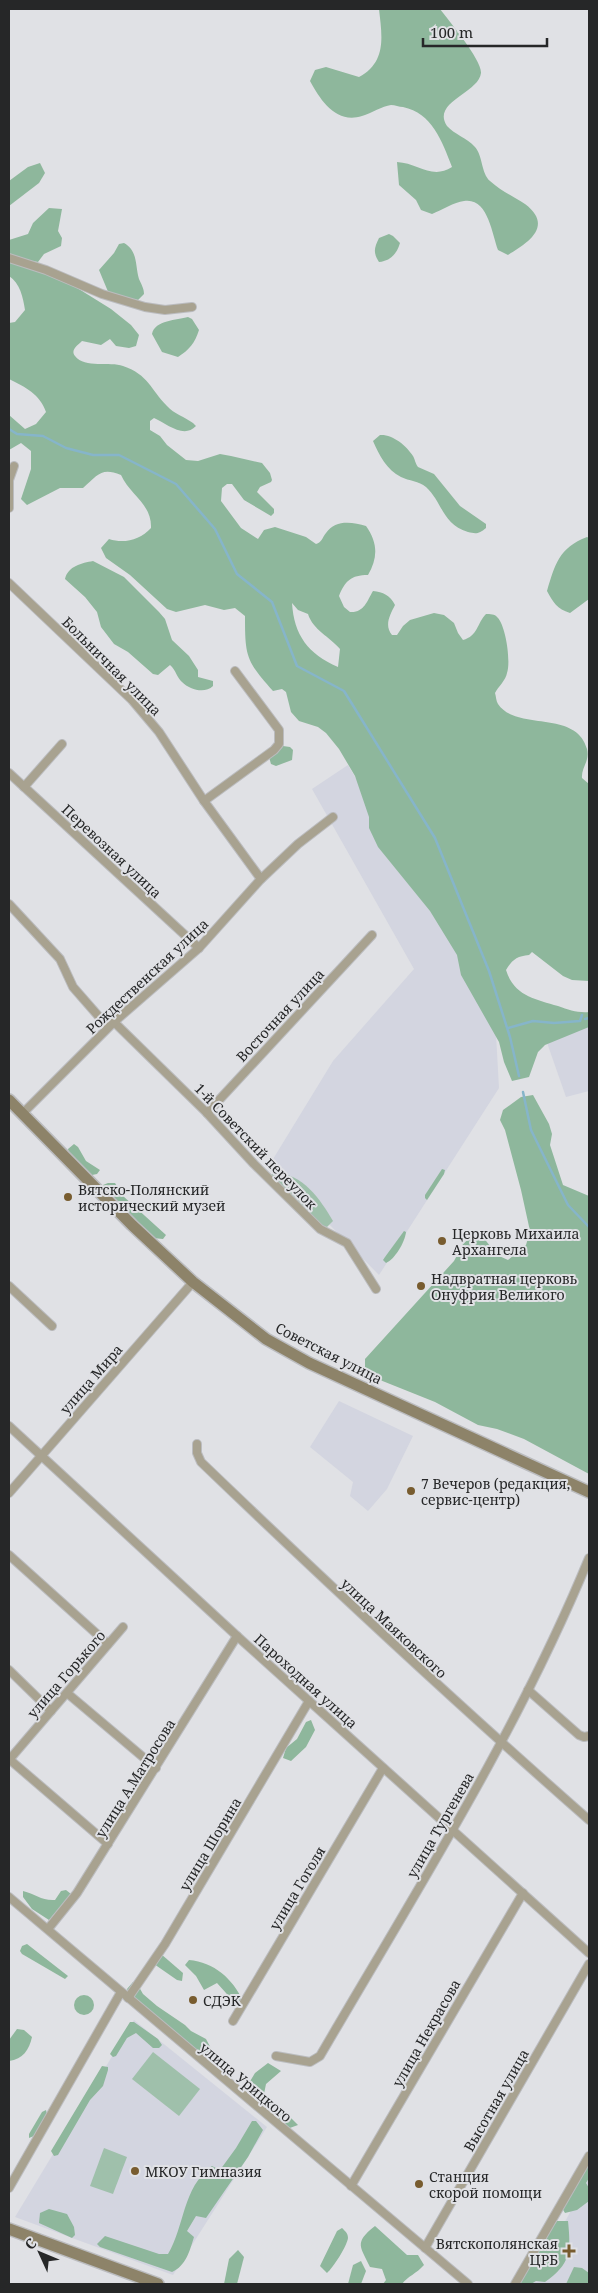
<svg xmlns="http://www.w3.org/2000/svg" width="598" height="2293" font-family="'Noto Serif',serif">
<rect width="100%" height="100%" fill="#e0e1e5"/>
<g fill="#d3d5e0">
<path d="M 348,765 L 495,1016 L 499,1088 L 379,1275 L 270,1164 L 333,1061 L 414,969 L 312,789 Z"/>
<path d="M 589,1021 L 589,1091 L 566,1097 L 545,1037 Z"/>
<path d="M 339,1401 L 413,1436 L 387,1489 L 368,1511 L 350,1496 L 353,1482 L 310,1447 Z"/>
<path d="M 134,2020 L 267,2127 L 173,2275 L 15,2217 Z"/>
<path d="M 589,2177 L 589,2284 L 530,2284 L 567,2218 Z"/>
</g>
<g fill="#9fc0ab">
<path d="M 273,1173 C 302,1172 320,1199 333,1221 L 327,1227 L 321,1225 L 270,1176 Z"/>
<path d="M 153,2052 L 200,2089 L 179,2116 L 132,2079 Z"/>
<path d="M 104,2148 L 127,2157 L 113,2194 L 90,2186 Z"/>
</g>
<g fill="#8eb79c" fill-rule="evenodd">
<path d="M 379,9 L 440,9 C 449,21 482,60 481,73 C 479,93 431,102 447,126 C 454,134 467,138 475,147 C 483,156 481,173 490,181 C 501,191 513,196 525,204 C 554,226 528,243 508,255 L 498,250 C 492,234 488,197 464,201 C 454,202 442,210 432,214 L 421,210 L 416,200 L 399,185 L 397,162 C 418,163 432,180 452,167 C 442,141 432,113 403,107 C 399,107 395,105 391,105 C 382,106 372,113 362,116 C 336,124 321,101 310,81 L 315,70 L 326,67 L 359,77 C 387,62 382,36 379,9 Z"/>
<path d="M 40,163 L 45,173 L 39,183 L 9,206 L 9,181 L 28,167 Z"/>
<path d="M 49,208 L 62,209 L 58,231 L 62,238 L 61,246 L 44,254 L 38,262 L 9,257 L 9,240 L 28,234 L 33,223 Z"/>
<path d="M 389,234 L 393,236 L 400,243 C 397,253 391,261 379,262 C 373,253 374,248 379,238 Z"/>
<path d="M 124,243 C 138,251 135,265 139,279 C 141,284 144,288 144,294 L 138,300 L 109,294 L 99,270 L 114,253 L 119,244 Z"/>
<path d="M 9,261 L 56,277 L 74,286 L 111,309 L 131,325 L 139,335 L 136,346 L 129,348 L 116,346 L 110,339 L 101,345 L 82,341 C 78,345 70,350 75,356 C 85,369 110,361 123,366 C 149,375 150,389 167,406 C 174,414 185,417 193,423 L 196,426 C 184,439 167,424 154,418 L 150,421 L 150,430 L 160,436 L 167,445 L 186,460 L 198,461 L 220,454 L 231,456 L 262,463 L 270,473 L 272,480 L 271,482 L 260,487 L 257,492 L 274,509 L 274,513 L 271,516 L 244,500 L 232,484 L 227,484 L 222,488 L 221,501 L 241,528 L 258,539 L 264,530 L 275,527 L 306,537 L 316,544 C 322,542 322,538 326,533 C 335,519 353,522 366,526 C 378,543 378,558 368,575 C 351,575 345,581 339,596 L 344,607 L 350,612 C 364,613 367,601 373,591 C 383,592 390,595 395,605 C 390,615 384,625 392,635 L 397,635 L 403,626 L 410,620 L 434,613 L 444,615 L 454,623 L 458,633 L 463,640 C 478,636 477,623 486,614 C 490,614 495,614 497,617 C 506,625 511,662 507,673 C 506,680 498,687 495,693 C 496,696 496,701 498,704 C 517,732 576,709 587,749 C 590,761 581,768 582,778 L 589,784 L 589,981 L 572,980 L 563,976 L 532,952 L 529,955 C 517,956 512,960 506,970 C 514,996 535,999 558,1006 C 569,1010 578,1013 589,1012 L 589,1027 L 545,1045 L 538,1052 L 529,1077 L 512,1081 L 504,1062 L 499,1042 L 461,975 L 457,955 L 430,911 L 378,847 L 369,828 L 369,817 L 355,776 L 339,749 L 326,733 L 318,727 L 299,721 L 291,712 L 286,692 L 282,689 L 273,691 C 246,661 245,656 245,616 L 235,608 L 224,610 L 205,605 L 176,612 L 167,609 L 130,575 L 106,558 L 101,548 L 109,539 C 124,544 140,540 151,528 C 152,504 130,495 121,475 C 101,467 98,475 83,488 L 60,488 L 27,505 L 21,499 L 31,469 L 31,451 L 21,443 L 9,450 L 9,415 L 25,429 L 36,424 L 46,412 C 40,394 25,387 9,379 L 9,323 L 15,322 L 25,310 C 23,297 20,283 9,276 ZM 292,603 L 298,610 L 308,614 C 313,630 330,637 340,649 L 338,667 C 308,654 294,635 292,603 Z"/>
<path d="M 188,317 L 192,319 L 199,330 C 195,343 189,350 178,357 L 162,352 L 152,334 C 155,320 177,320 188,317 Z"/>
<path d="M 380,435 C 392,434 406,445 413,456 C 415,459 415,463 418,467 L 434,474 L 460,506 L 486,524 L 486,528 C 479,534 476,534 468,532 C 442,524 443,503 426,487 C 419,481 409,481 401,477 C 387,470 379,455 373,441 Z"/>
<path d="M 587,537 L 589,538 L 589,599 L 570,613 C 557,609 553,602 547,591 C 555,564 559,548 587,537 Z"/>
<path d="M 93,561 L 124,577 L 159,612 L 165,619 L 172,640 L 189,656 L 198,670 L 198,677 L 213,681 L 213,686 C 205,694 190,690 182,682 C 177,678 176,670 170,665 L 158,675 L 153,674 L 128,652 L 114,644 L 101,627 L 97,612 L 85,597 L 65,579 C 68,566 82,563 93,561 Z"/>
<path d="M 283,746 L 290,747 L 293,750 L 292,760 L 276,766 L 271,764 L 269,757 Z"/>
<path d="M 533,1095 L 549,1124 L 552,1134 L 550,1145 L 563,1185 L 589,1196 L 589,1474 L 524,1439 L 497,1429 L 478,1425 L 435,1402 L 365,1374 L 365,1359 L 454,1261 L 463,1244 L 472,1236 L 483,1237 L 497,1255 L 508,1260 L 526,1245 L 530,1231 L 521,1190 L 505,1130 L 500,1120 L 503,1110 L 521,1097 Z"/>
<path d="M 74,1144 L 78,1147 L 86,1161 L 100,1170 L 97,1174 L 92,1175 L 69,1154 L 68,1149 Z"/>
<path d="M 442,1169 L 445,1170 L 444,1174 L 427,1200 L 425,1198 L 425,1195 Z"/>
<path d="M 108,1183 L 115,1183 L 123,1196 L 166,1235 L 163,1239 L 153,1238 L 104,1190 L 103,1185 Z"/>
<path d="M 404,1231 L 406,1232 C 405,1242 395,1259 386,1263 L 383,1260 L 385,1257 Z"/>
<path d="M 311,1720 L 315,1730 L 306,1747 L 291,1761 L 283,1758 L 286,1748 L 297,1739 L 306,1722 Z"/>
<path d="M 66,1890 L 71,1894 L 49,1920 L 32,1909 L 23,1897 L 23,1891 C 35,1894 42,1901 55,1900 L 61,1891 Z"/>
<path d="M 27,1944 L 68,1976 L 65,1979 L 22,1954 L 20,1951 L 22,1946 Z"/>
<path d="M 161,1954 L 183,1973 L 182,1981 L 177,1980 L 154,1964 Z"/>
<path d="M 189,1960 C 214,1962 233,1979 243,2001 L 235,2003 L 217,1983 L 204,1990 L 196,1976 L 185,1965 Z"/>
<path d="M 133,1982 L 139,1987 L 143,1994 L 157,2006 L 185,2025 L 191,2031 L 206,2039 L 215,2056 L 212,2058 L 203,2056 L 132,1998 L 127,1989 Z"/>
<circle cx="84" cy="2005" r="10"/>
<path d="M 130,2022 L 134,2022 L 158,2039 L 162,2045 L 159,2048 L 153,2048 L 136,2033 L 127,2038 L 116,2056 L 113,2057 L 110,2054 Z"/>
<path d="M 17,2029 L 24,2030 L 32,2037 C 29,2050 23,2059 9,2061 L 9,2040 Z"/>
<path d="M 268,2063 L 281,2071 L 266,2084 L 264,2094 L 280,2107 L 298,2125 L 287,2129 L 278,2123 L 246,2088 L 255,2073 Z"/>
<path d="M 102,2066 L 108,2067 L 108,2070 L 103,2086 L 90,2100 L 58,2155 L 54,2156 L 51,2151 Z"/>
<path d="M 46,2110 L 47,2114 L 34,2136 L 29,2138 L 29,2134 L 42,2112 Z"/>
<path d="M 252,2121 L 256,2121 L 263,2130 L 248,2157 L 206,2218 L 196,2216 L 187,2231 L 194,2237 C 190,2250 186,2266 172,2272 L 100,2247 L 97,2244 L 105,2236 L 159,2254 L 168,2254 C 185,2226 182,2188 212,2166 L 220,2170 L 236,2148 Z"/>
<path d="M 589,2158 L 589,2178 L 586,2183 L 589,2188 L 589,2201 L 577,2210 L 565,2213 L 562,2208 Z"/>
<path d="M 49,2209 L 67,2214 L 74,2227 L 75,2235 L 72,2238 L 39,2223 L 40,2213 Z"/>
<path d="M 557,2221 L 568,2221 C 571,2251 571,2264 545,2282 L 536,2281 L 531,2284 L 517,2284 L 548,2233 Z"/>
<path d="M 375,2226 L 407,2255 L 418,2255 L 424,2265 C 416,2274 408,2276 402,2284 L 383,2284 L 386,2280 L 382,2269 L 370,2267 C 361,2247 353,2243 375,2226 Z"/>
<path d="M 342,2228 C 345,2231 348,2233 348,2238 C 347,2246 333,2268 327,2273 L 320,2266 L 337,2231 Z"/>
<path d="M 238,2250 L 244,2257 L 237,2284 L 224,2284 L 229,2259 Z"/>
<path d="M 361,2261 L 366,2271 L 361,2284 L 348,2284 L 353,2265 Z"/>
<path d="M 574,2267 L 582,2268 L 589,2273 L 589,2284 L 566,2284 Z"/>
</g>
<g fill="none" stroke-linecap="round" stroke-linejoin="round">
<g stroke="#86b5ca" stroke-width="2.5">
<path d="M 9,429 L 17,434 L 43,436 L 66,448 L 93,455 L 119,455 L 176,484 L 215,529 L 237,574 L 272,602 L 297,666 L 344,691 L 435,838 L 489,971 L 510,1037 L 519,1076"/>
<path d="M 585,1019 L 589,1018"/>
<path d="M 508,1028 L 533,1021 L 554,1023 L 580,1021 L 582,1015"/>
<path d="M 523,1092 L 531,1130 L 568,1205 L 589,1227"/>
</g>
<defs>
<g id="street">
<path d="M 9,258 L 46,270 L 102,294 L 145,307 L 165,310 L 192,307"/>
<path d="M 9,508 L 9,480 L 14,466"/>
<path d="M 9,583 L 132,700 L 159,732 L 204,801 L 261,879"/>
<path d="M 9,773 L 199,948"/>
<path d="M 24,787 L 62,744"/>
<path d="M 204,801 L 274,750 L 279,744 L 279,730 L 235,671"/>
<path d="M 9,904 L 60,959 L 73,987 L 108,1027"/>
<path d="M 114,1022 L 207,1113 L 254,1164 L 320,1229 L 347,1243 L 376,1289"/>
<path d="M 207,1113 L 372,935"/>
<path d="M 22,1114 L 114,1022 L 199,948 L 261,879 L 298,844 L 333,817"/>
<path d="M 9,1286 L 52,1326"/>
<path d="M 9,1426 L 237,1636 L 589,1953"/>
<path d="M 197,1444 L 197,1453 L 201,1462 C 328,1584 457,1704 589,1820"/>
<path d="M 9,1493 L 193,1282"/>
<path d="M 9,1555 L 108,1644"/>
<path d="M 9,1670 L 51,1711"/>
<path d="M 528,1690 L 579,1735 L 584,1737 L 589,1736"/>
<path d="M 67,1693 L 156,1768"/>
<path d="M 9,1759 L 108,1844"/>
<path d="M 9,1760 L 123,1627"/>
<path d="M 9,1897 L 468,2284"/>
<path d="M 48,1929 L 77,1893 L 237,1636"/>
<path d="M 128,1998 L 165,1944 L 309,1701"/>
<path d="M 233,2021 L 383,1768"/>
<path d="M 276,2056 L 310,2062 L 320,2056 C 415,1893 517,1733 589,1558"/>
<path d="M 351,2186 L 523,1893"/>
<path d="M 9,2188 L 121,1992"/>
<path d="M 425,2248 L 589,1964"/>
<path d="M 515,2284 L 589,2156"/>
</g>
<g id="secondary">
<path d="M 9,1100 L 132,1225 L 193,1282 L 266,1339 L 309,1363 L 589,1492"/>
<path d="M 9,2229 L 158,2284"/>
</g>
</defs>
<use href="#street" stroke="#bbbcbf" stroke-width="10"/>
<use href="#secondary" stroke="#bbbcbf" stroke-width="14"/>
<use href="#street" stroke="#a8a290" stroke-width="8"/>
<use href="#secondary" stroke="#8d8369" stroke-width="11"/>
</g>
<g fill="#785c2f" stroke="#e0e1e5" stroke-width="2">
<circle cx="68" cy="1197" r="5"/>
<circle cx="442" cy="1241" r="5"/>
<circle cx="421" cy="1286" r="5"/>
<circle cx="411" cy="1491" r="5"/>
<circle cx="193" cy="2000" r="5"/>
<circle cx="135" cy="2171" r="5"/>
<circle cx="419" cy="2184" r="5"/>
<path d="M566.5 2243.5h5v5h5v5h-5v5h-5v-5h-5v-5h5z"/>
</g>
<g text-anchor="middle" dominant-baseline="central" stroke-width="4" stroke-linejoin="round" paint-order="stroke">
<g font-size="14" fill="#262728" stroke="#e0e1e5">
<text transform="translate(112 666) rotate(45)">Больничная улица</text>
<text transform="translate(112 851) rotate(43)">Перевозная улица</text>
<text transform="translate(147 976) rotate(-43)">Рождественская улица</text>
<text transform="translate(280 1015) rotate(-47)">Восточная улица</text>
<text transform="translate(256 1146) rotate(46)">1-й Советский переулок</text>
<text transform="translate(329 1353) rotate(27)">Советская улица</text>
<text transform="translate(91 1379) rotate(-49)">улица Мира</text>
<text transform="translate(394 1628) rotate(43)">улица Маяковского</text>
<text transform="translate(66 1674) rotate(-49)">улица Горького</text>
<text transform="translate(306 1681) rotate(42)">Пароходная улица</text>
<text transform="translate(135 1778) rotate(-58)">улица А.Матросова</text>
<text transform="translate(440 1825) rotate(-60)">улица Тургенева</text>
<text transform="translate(210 1844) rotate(-59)">улица Шорина</text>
<text transform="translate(297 1888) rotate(-59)">улица Гоголя</text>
<text transform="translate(426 2033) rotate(-60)">улица Некрасова</text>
<text transform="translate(246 2082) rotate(40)">улица Урицкого</text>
<text transform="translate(496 2100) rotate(-60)">Высотная улица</text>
</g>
<g font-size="14" fill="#262728" stroke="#e0e1e5" text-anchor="start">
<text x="78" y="1189">Вятско-Полянский<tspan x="78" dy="16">исторический музей</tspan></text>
<text x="452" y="1233">Церковь Михаила<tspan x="452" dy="16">Архангела</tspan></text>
<text x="431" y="1278">Надвратная церковь<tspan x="431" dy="16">Онуфрия Великого</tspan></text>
<text x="421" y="1483">7 Вечеров (редакция,<tspan x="421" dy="16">сервис-центр)</tspan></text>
<text x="203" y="2000">СДЭК</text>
<text x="145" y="2171">МКОУ Гимназия</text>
<text x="429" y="2176">Станция<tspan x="429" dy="16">скорой помощи</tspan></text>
<text x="558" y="2243" text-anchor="end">Вятскополянская<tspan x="558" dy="16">ЦРБ</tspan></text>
</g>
</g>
<rect width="598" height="2293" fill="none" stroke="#262728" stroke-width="20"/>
<g transform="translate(40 2253) rotate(314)" stroke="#e0e1e5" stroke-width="4" paint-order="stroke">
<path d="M0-4L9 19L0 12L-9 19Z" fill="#262728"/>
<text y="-8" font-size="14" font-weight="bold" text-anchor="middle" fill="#262728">С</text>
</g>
<path d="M423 38v8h124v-8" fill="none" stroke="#262728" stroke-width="2.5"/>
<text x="430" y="38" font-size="15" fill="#262728" stroke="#e0e1e5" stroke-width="4" paint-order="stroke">100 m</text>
</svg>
